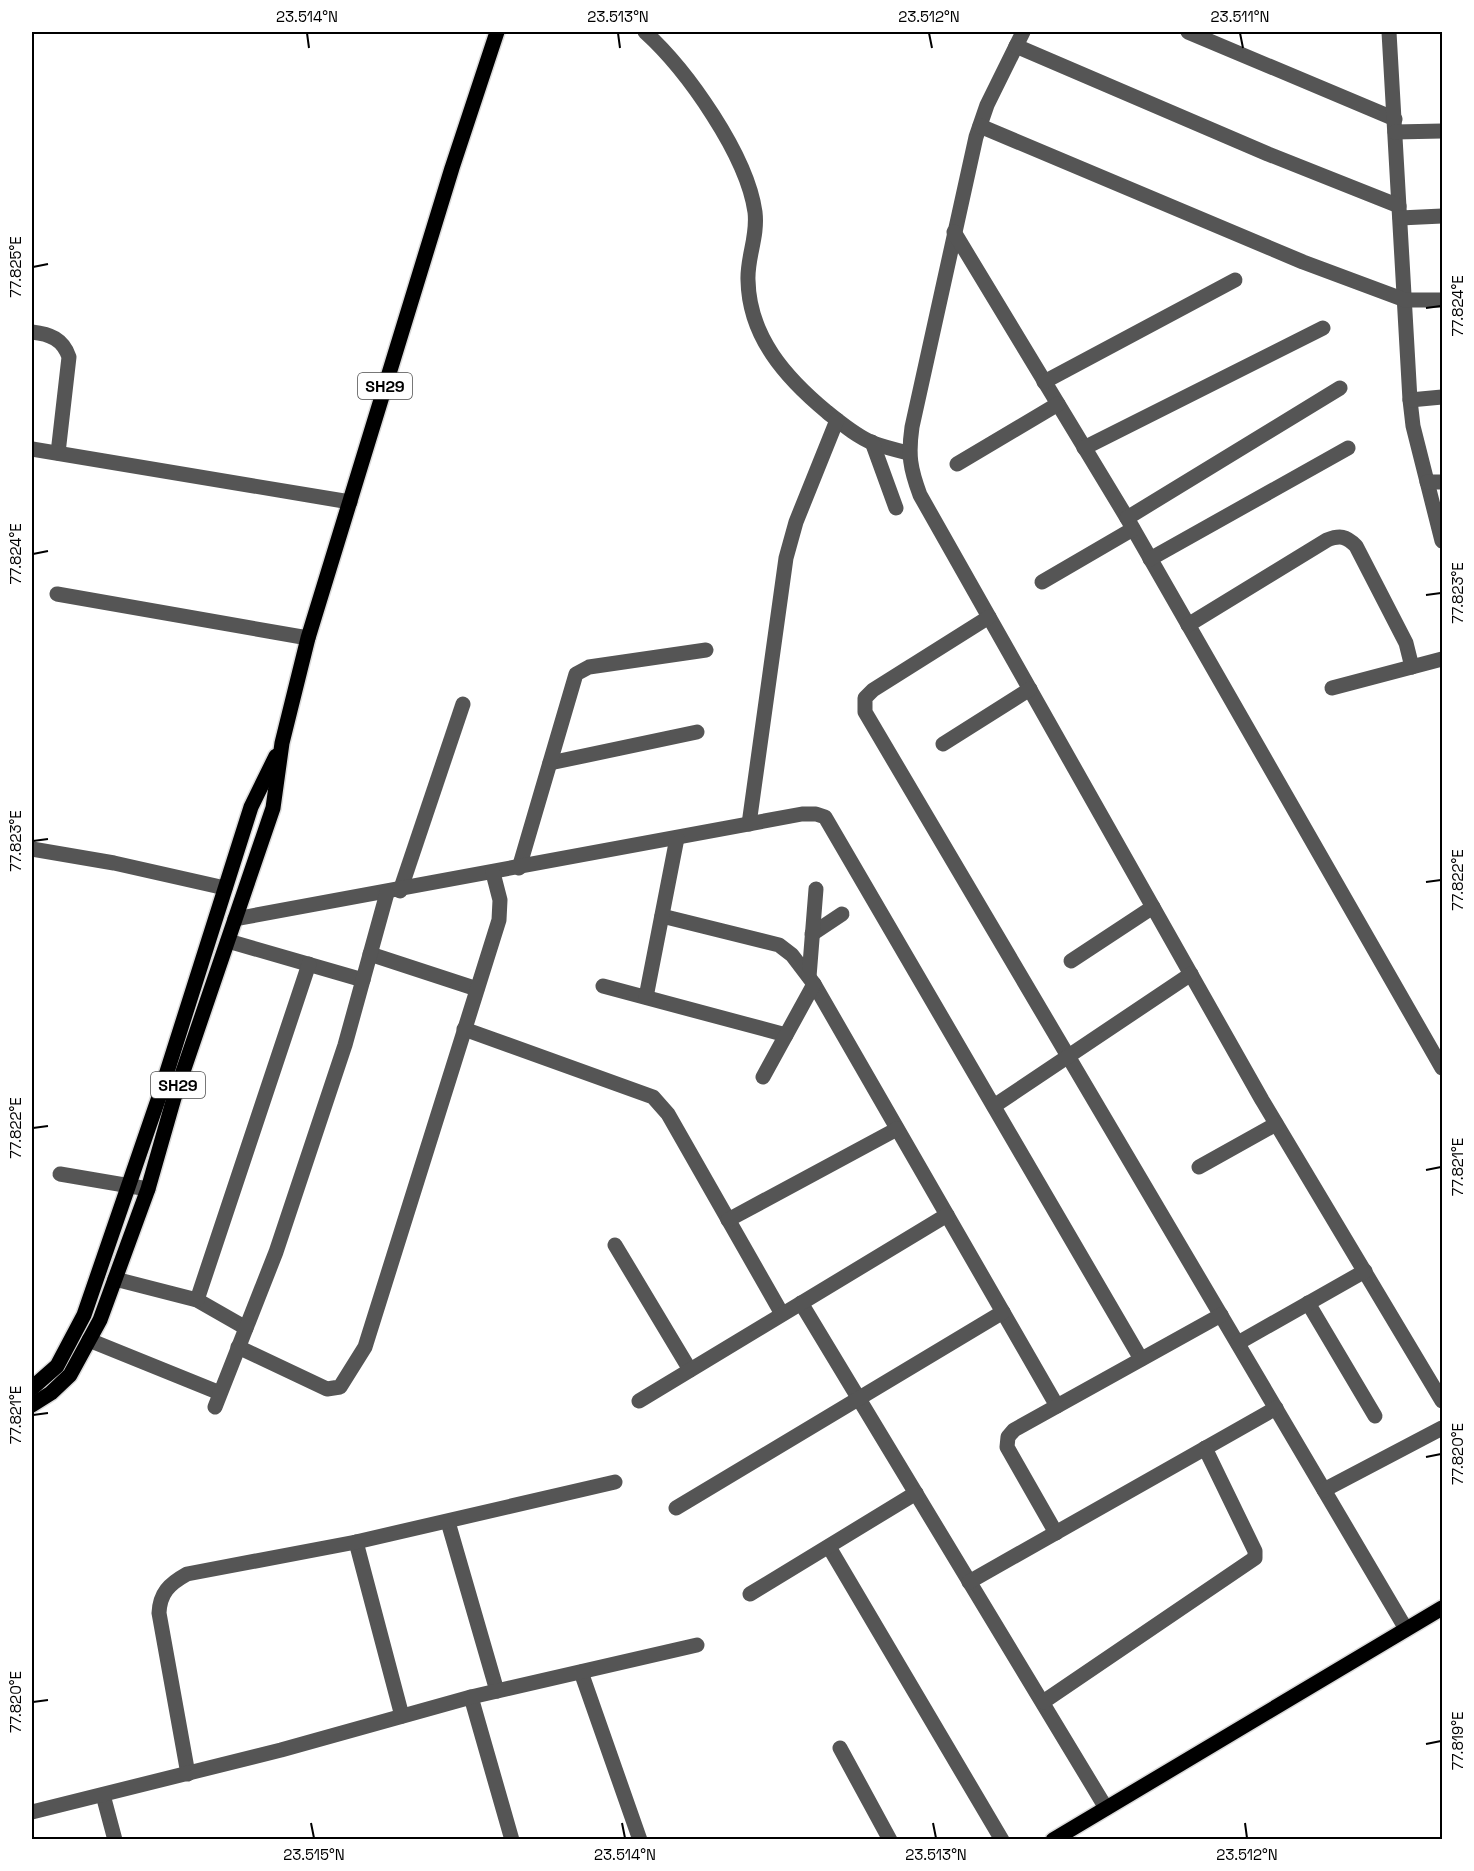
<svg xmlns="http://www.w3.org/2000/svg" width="1474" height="1871" font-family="'Space Grotesk',sans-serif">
<rect width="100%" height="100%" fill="#fff"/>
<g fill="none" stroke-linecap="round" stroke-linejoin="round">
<defs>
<g id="major">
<path d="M 32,1388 L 57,1366 L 84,1315 L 159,1097 L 251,807 L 276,756"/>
<path d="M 32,1405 L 51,1393 L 70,1375 L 100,1320 L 148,1189 L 174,1098 L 273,808 L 282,743 L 308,638 L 452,168 L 497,32"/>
<path d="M 1053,1840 L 1442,1608"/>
</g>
</defs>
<use href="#major" stroke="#dbdbdb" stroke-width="18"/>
<g stroke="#555" stroke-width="15">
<path d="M 645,32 C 687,70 747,155 755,212 C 758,237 747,257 748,280 C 749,337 786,378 827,412 C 841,423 856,436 873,443 C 884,447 896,450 908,453"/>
<path d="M 1023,32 L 987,105 L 976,137 L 912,427 C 908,455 910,468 920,495 L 1262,1100 L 1442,1401"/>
<path d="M 1188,32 L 1395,119"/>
<path d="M 1389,32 L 1410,400 L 1413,426 L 1442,541"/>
<path d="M 1016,46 L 1268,154 L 1399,206"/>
<path d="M 980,126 L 1303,262 L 1405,300 L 1442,300"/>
<path d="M 1395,132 L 1442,131"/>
<path d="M 1400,218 L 1442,216"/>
<path d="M 954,232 L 1127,518 L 1442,1068"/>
<path d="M 32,332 C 50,334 63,339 69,357 L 58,453"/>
<path d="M 1044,382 L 1235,280"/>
<path d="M 1410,400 L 1442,397"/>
<path d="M 872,442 L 896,508"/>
<path d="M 1084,448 L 1323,328"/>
<path d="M 32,449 L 350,502"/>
<path d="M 957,464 L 1058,404"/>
<path d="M 1427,482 L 1442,482"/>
<path d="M 1127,518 L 1340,388"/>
<path d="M 1150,559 L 1348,448"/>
<path d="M 1042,582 L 1133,529"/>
<path d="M 57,594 L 308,638"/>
<path d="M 989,617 L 873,690 L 865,698 L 865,712 L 1406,1629"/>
<path d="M 1188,625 L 1327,540 C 1340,535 1346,536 1356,546 L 1406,643 L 1412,667"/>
<path d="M 1332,688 L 1442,659"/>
<path d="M 943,744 L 1030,689"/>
<path d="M 550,763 L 697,732"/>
<path d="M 749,824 L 786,558 L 796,522 L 837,420"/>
<path d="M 32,849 L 114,863 L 225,888"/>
<path d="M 519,868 L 576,674 L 589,667 L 706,650"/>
<path d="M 400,891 L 463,704"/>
<path d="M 662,916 L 779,945 L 792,955 L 814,984 L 1057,1406"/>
<path d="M 235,919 L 802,814 L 816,814 L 825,817 L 1141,1359"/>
<path d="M 812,934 L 842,914"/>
<path d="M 228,941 L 363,980"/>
<path d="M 370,954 L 477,989"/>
<path d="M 1071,961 L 1153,907"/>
<path d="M 809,977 L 816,889"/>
<path d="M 603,986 L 786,1035"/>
<path d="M 646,997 L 677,838"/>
<path d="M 464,1029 L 653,1097 L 668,1114 L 782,1314"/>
<path d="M 763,1077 L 814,984"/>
<path d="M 994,1106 L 1191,974"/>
<path d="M 1199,1167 L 1276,1124"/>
<path d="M 60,1174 L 148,1189"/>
<path d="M 728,1220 L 897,1129"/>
<path d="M 615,1245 L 690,1370"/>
<path d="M 115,1279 L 197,1300 L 246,1328"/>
<path d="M 197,1300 L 309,964"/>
<path d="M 801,1303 L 1106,1808"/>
<path d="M 1308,1303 L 1375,1416"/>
<path d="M 89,1340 L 220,1393"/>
<path d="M 1238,1343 L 1365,1271"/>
<path d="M 238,1347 L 327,1389 L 340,1387 L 365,1347 L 499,920 L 500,900 L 493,873"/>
<path d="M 639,1401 L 947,1215"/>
<path d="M 215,1407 L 276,1252 L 345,1045 L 387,893"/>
<path d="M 1324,1490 L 1442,1428"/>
<path d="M 676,1508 L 1003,1312"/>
<path d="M 448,1522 L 497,1691"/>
<path d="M 1056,1533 L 1007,1447 L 1008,1437 L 1014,1430 L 1221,1315"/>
<path d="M 356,1542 L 402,1716"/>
<path d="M 829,1547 L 1002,1840"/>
<path d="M 969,1582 L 1276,1408"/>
<path d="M 750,1594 L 916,1493"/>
<path d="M 581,1672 L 640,1840"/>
<path d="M 471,1697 L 512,1840"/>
<path d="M 1043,1702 L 1255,1558 L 1255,1551 L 1205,1448"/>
<path d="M 840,1748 L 890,1840"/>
<path d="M 188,1774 L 159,1613 C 160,1593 169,1584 187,1574 L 356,1542 L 615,1482"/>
<path d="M 103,1795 L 115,1840"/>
<path d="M 32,1812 L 281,1750 L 471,1697 L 697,1645"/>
</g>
<use href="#major" stroke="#000" stroke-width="15"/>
</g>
<path fill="none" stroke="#000" stroke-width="2" d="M 307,33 L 309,48M 618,33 L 620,48M 929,33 L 932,48M 1240,33 L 1243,48M 33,267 L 48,264M 1426,308 L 1441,306M 33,554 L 48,551M 1426,595 L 1441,593M 33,841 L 48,839M 1426,882 L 1441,880M 33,1128 L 48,1126M 1426,1170 L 1441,1167M 33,1415 L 48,1413M 1426,1457 L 1441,1454M 33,1702 L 48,1700M 1426,1744 L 1441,1741M 311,1823 L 314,1838M 622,1823 L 625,1838M 933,1823 L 936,1838M 1245,1823 L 1247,1838"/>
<g text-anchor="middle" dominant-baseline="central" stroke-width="4.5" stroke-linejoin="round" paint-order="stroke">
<g fill="#fff" stroke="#4c4c4c" stroke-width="1.5">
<rect x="358" y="373" width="54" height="26" rx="4.5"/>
<rect x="151" y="1072" width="54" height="26" rx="4.5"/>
</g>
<g font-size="16" font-weight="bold" fill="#000">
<text x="385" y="386">SH29</text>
<text x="178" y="1085">SH29</text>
</g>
</g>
<rect width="1474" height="1871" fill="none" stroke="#ffffff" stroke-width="66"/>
<rect x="33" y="33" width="1408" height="1805" fill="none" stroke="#000" stroke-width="2"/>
<g font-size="15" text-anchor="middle" fill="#000">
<text x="307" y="22">23.514°N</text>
<text x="618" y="22">23.513°N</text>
<text x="929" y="22">23.512°N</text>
<text x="1240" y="22">23.511°N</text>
<text transform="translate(16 267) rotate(-90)" y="5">77.825°E</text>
<text transform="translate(1458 306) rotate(-90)" y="5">77.824°E</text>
<text transform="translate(16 554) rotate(-90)" y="5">77.824°E</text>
<text transform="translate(1458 593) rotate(-90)" y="5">77.823°E</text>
<text transform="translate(16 841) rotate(-90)" y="5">77.823°E</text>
<text transform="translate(1458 880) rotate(-90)" y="5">77.822°E</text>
<text transform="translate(16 1128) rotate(-90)" y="5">77.822°E</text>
<text transform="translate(1458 1167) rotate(-90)" y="5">77.821°E</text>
<text transform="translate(16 1415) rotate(-90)" y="5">77.821°E</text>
<text transform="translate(1458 1454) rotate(-90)" y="5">77.820°E</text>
<text transform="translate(16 1702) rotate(-90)" y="5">77.820°E</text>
<text transform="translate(1458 1741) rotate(-90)" y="5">77.819°E</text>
<text x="314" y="1860">23.515°N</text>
<text x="625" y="1860">23.514°N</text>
<text x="936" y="1860">23.513°N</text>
<text x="1247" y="1860">23.512°N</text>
</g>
</svg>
